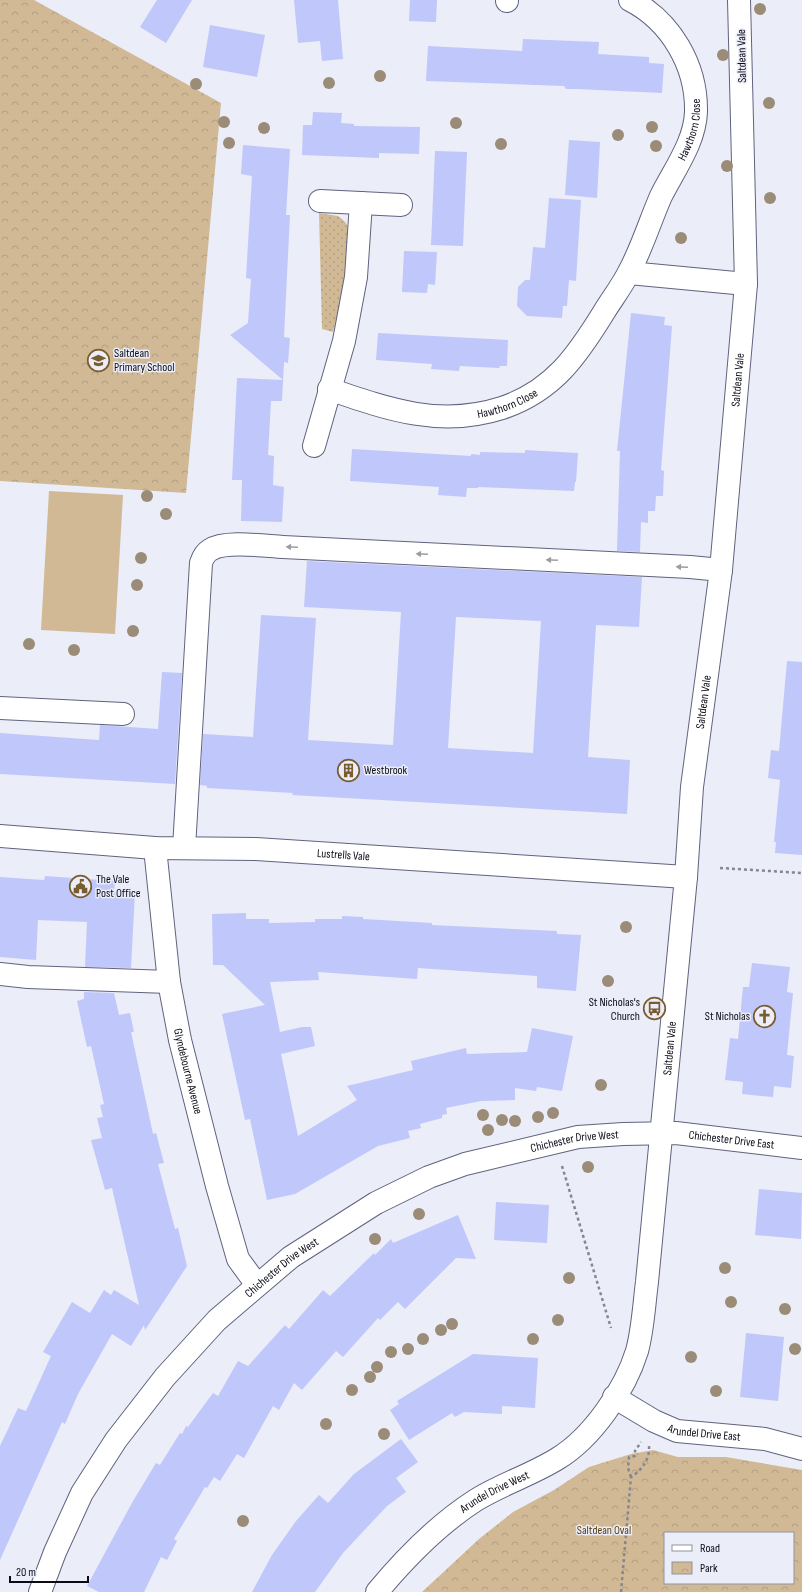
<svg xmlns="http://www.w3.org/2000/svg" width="802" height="1592" font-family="'Sofia Sans Condensed',sans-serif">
<defs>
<pattern id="grass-dots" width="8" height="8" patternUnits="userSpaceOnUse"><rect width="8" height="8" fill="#d1b996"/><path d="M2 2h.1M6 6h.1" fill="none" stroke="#b29e80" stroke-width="1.8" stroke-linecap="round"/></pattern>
<pattern id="park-crowns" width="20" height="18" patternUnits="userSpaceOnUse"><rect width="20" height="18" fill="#d1b996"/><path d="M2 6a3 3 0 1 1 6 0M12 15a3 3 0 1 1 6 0" fill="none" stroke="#b29e80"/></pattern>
</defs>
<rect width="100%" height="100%" fill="#ebedf9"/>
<path fill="url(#grass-dots)" d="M 319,213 L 338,216 C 342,219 345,221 347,225 C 356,248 339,308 333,332 L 322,329 Z"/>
<g fill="url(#park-crowns)" fill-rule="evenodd">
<path d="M 0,0 L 34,0 L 221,103 L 186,493 L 0,481 Z"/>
<path d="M 653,1450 L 678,1457 L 726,1457 L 802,1470 L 802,1592 L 422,1592 L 479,1539 L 513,1512 L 554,1490 L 589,1467 L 631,1454 ZM 665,1533 L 793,1533 L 793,1583 L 665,1583 Z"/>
</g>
<path fill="#d1b996" d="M 49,491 L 123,495 L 115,634 L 41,630 Z"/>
<g fill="#c0c7fa" fill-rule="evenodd">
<path d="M 157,0 L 192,0 L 166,43 L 140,27 Z"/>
<path d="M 294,0 L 338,0 L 343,59 L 322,61 L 320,41 L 298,43 Z"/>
<path d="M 410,0 L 437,0 L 436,22 L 409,21 Z"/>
<path d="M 210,25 L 265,35 L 257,77 L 203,67 Z"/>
<path d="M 523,39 L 599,42 L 598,54 L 649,57 L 649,63 L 664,64 L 662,93 L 576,89 L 566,89 L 564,86 L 426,81 L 428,46 L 522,51 Z"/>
<path d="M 313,112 L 342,113 L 341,123 L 354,124 L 354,126 L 420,127 L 419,154 L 379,153 L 379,158 L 302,155 L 303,125 L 312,125 Z"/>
<path d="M 569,140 L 600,142 L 597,198 L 565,195 Z"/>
<path d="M 243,145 L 290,149 L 286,215 L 290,215 L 284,337 L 290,338 L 288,363 L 284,362 L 282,401 L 271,401 L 268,455 L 274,456 L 273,485 L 284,487 L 282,522 L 241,521 L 242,480 L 232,480 L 237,378 L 283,380 L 230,335 L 248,323 L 251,279 L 246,278 L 252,176 L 241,174 Z"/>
<path d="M 435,151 L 467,152 L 463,246 L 431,245 Z"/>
<path d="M 549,198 L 581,200 L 576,281 L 569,280 L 567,306 L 563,306 L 562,318 L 527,316 L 517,306 L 518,287 L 525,280 L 530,280 L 533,247 L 545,248 Z"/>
<path d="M 404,251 L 437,252 L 435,285 L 428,284 L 427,293 L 402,292 Z"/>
<path d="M 631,313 L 665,317 L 664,325 L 672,326 L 661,470 L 664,471 L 663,496 L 656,496 L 655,511 L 648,511 L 648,523 L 641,522 L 640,552 L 617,551 L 620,451 L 617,451 Z"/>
<path d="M 378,333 L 508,340 L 507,366 L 500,366 L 499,368 L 460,366 L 459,371 L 431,369 L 432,364 L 376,360 Z"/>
<path d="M 352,449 L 471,456 L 471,454 L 480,455 L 480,452 L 525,453 L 525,450 L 578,453 L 576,482 L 575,482 L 574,491 L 478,487 L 478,488 L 467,488 L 466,497 L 438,495 L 439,487 L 350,481 Z"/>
<path d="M 307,561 L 642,577 L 639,627 L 596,625 L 588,757 L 630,760 L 627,814 L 292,795 L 293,793 L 207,788 L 207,786 L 200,785 L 203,734 L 253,737 L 261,615 L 316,618 L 308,740 L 393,745 L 401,612 L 304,607 ZM 456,617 L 541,621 L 533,753 L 448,748 Z"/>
<path d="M 787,661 L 802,662 L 802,855 L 775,853 L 776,842 L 774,842 L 780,780 L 768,778 L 771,750 L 779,751 Z"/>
<path d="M 162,672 L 182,673 L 175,784 L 0,774 L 0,733 L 99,740 L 100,725 L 158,729 Z"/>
<path d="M 45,876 L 115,881 L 114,891 L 135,892 L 131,968 L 85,967 L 87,922 L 38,920 L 36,960 L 0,957 L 0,877 L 44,880 Z"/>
<path d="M 246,913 L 246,919 L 269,919 L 269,923 L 315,922 L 315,919 L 342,919 L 342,916 L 363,917 L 363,919 L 432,923 L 432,925 L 557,931 L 557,934 L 581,935 L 576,991 L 537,988 L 537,976 L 418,968 L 417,979 L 318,972 L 319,980 L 270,982 L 280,1032 L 302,1027 L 311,1027 L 315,1046 L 281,1054 L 298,1136 L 357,1100 L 347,1086 L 413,1070 L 411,1061 L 466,1048 L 467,1054 L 527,1052 L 532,1028 L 573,1036 L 562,1091 L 537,1087 L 536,1091 L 515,1088 L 515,1100 L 481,1101 L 446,1108 L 447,1114 L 442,1115 L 442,1118 L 420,1124 L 421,1128 L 408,1131 L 410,1138 L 378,1146 L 295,1194 L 267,1200 L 250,1119 L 245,1120 L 222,1014 L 265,1005 L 223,965 L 213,965 L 212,914 Z"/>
<path d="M 752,963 L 790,967 L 787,992 L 793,993 L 787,1055 L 794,1056 L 791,1088 L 774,1086 L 773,1097 L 742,1094 L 743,1082 L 725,1080 L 730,1038 L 738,1039 L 743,987 L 749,987 Z"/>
<path d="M 84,992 L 114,993 L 119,1015 L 130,1013 L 134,1032 L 131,1032 L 153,1134 L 156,1133 L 164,1163 L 158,1164 L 175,1229 L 178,1228 L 187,1266 L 145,1330 L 144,1325 L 131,1346 L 112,1334 L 78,1394 L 65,1424 L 62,1422 L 0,1560 L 0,1446 L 18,1408 L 26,1411 L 51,1356 L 43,1352 L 72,1302 L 90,1313 L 104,1290 L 111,1295 L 114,1290 L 139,1305 L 112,1188 L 105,1190 L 91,1140 L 102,1138 L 97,1118 L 103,1117 L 100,1105 L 104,1104 L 91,1046 L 87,1047 L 77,1001 L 84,999 Z"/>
<path d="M 759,1189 L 802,1193 L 801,1239 L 755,1235 Z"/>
<path d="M 496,1202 L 549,1205 L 547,1243 L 494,1240 Z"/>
<path d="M 458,1215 L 476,1259 L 456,1258 L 405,1309 L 398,1302 L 380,1320 L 378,1318 L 343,1357 L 336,1351 L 302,1390 L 294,1383 L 279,1410 L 273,1406 L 244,1458 L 237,1454 L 220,1481 L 214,1477 L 207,1488 L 205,1487 L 174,1539 L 177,1541 L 167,1560 L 161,1557 L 144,1592 L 99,1592 L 87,1586 L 133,1501 L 156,1463 L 160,1465 L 180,1433 L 182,1434 L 186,1426 L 188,1427 L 213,1393 L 218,1396 L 238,1361 L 248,1366 L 285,1325 L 289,1329 L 323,1290 L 330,1296 L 374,1253 L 375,1255 L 391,1239 L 393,1243 Z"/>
<path d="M 746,1333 L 784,1337 L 778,1401 L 740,1397 Z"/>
<path d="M 473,1354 L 538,1358 L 535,1408 L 502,1406 L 502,1414 L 464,1412 L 455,1417 L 452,1413 L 409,1440 L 390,1410 L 399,1404 L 397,1401 Z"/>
<path d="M 401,1439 L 418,1462 L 396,1478 L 406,1492 L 387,1506 L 343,1553 L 315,1592 L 252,1592 L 272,1555 L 296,1521 L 319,1495 L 328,1503 L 354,1474 Z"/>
</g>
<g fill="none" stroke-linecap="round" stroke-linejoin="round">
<defs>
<g id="minor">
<path d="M 507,1 L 507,0"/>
<path d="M 320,201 L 401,205"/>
<path d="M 629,273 L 746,284"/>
<path id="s1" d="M 329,389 C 387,409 440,428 502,408 C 553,391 577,356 604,312 C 612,299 622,286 629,272 C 642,248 650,221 661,196 C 674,170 695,142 696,112 C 697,66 671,21 630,0"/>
<path d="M 314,446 L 344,341 L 356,277 L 361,203"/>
<path d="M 0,708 L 123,714"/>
<path id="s2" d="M 0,836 L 155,848 L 256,849 L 686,877"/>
<path id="s3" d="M 155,848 L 169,982 L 180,1040 L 217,1186 L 238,1259 L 257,1285"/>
<path d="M 184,848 L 201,563 C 203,557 205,553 210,550 C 225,540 264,546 283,547 L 690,567 L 721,570"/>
<path d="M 0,974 L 28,977 L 169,982"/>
<path id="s4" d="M 614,1397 L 654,1421 L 677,1431 L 765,1439 L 802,1449"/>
<path id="s5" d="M 40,1592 L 55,1552 L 82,1493 L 116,1440 L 165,1377 L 217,1320 L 291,1257 L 376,1203 L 429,1177 L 465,1164 L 578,1137 L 623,1134 L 676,1133 L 802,1148"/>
<path id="s6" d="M 377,1592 C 406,1557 437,1525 476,1500 C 502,1484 531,1475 557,1459 C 592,1438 625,1390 637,1351 C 643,1329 644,1305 647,1282 L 686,877 L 692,787 L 721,570 L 746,284 L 739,0"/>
</g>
</defs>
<use href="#minor" stroke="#5f637d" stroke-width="24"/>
<g stroke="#858691" stroke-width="2.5" stroke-dasharray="3 3" stroke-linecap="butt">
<path d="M 720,868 L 802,873"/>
<path d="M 562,1166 L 611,1328"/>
<path d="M 631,1477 L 628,1468 L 629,1457 L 635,1456 L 635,1451 L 641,1442"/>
<path d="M 621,1592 L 631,1477 C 642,1470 650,1459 649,1446"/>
</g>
<use href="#minor" stroke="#fff" stroke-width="22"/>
</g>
<g fill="#9a8c77">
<circle cx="760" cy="9" r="6"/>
<circle cx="723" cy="55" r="6"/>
<circle cx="380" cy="76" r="6"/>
<circle cx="329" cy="83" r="6"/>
<circle cx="196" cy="84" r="6"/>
<circle cx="769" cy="103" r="6"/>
<circle cx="224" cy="122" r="6"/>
<circle cx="456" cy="123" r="6"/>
<circle cx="652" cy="127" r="6"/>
<circle cx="264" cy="128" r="6"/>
<circle cx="618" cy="135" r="6"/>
<circle cx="229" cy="143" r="6"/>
<circle cx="501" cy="144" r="6"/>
<circle cx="656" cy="146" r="6"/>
<circle cx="727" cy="166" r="6"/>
<circle cx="770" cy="198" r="6"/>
<circle cx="681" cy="238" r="6"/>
<circle cx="147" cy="496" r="6"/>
<circle cx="166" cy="514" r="6"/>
<circle cx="141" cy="558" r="6"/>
<circle cx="137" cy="585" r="6"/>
<circle cx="133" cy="631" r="6"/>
<circle cx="29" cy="644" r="6"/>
<circle cx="74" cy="650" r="6"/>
<circle cx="626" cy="927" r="6"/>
<circle cx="608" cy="981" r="6"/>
<circle cx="601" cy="1085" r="6"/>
<circle cx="553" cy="1113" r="6"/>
<circle cx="483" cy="1115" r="6"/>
<circle cx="538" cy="1117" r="6"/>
<circle cx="502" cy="1120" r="6"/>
<circle cx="515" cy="1121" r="6"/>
<circle cx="488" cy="1130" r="6"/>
<circle cx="588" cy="1167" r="6"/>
<circle cx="419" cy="1214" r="6"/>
<circle cx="375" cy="1239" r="6"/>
<circle cx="725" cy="1268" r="6"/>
<circle cx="569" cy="1278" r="6"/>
<circle cx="731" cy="1302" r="6"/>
<circle cx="785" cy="1309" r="6"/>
<circle cx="558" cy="1320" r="6"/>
<circle cx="452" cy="1324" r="6"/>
<circle cx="441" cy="1330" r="6"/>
<circle cx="423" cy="1339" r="6"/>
<circle cx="533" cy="1339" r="6"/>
<circle cx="408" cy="1349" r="6"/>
<circle cx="795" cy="1349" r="6"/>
<circle cx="391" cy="1352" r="6"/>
<circle cx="691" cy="1357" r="6"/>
<circle cx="377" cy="1367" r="6"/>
<circle cx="370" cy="1377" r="6"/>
<circle cx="352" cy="1390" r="6"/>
<circle cx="716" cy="1391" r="6"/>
<circle cx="326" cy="1424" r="6"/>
<circle cx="384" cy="1434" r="6"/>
<circle cx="243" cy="1521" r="6"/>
</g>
<defs><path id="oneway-solid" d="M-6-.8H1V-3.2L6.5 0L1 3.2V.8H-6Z"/></defs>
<g fill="#9d9da1">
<use href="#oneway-solid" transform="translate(292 547) rotate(-177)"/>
<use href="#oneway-solid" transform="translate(422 554) rotate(-177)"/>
<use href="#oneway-solid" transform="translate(552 560) rotate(-177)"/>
<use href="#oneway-solid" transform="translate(682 567) rotate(-177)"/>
</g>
<defs>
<symbol id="school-ring" viewBox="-11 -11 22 22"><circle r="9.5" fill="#ebedf9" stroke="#795d30" stroke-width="1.5"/><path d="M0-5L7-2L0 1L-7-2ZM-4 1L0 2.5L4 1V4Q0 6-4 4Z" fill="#795d30"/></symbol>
<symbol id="building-ring" viewBox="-11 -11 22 22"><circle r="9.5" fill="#ebedf9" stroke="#795d30" stroke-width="1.5"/><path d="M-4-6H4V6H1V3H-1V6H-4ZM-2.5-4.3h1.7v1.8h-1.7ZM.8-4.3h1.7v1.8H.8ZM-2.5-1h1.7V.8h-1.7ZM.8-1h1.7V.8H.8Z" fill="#795d30"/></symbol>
<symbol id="civic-ring" viewBox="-11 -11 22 22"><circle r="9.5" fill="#ebedf9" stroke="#795d30" stroke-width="1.5"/><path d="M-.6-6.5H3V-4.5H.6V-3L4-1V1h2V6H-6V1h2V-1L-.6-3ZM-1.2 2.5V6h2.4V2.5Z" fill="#795d30"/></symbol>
<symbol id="bus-ring" viewBox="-11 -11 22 22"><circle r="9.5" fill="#ebedf9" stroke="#795d30" stroke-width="1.5"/><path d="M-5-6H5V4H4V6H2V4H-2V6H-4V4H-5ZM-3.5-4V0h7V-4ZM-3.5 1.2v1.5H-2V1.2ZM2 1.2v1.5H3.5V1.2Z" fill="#795d30"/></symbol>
<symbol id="church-ring" viewBox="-11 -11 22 22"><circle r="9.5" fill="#ebedf9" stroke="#795d30" stroke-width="1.5"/><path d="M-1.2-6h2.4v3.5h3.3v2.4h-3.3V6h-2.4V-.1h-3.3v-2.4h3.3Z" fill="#795d30"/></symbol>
</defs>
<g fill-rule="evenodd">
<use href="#school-ring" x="86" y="348" width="25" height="25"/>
<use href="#building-ring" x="336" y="758" width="25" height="25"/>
<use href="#civic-ring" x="68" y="874" width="25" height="25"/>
<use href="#bus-ring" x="642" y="996" width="25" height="25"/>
<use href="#church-ring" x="752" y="1004" width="25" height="25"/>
</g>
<g text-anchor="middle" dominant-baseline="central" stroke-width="3" stroke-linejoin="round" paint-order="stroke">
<g font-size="12" fill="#0a0b15" stroke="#ebedf9">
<text transform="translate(742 56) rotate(-91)">Saltdean Vale</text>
<text stroke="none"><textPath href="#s1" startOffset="524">Hawthorn Close</textPath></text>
<text stroke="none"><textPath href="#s6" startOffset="1340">Saltdean Vale</textPath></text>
<text stroke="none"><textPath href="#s1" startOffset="184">Hawthorn Close</textPath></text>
<text stroke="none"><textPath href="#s6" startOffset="1016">Saltdean Vale</textPath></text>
<text stroke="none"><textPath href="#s2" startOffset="344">Lustrells Vale</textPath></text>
<text stroke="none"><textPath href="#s6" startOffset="668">Saltdean Vale</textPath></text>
<text stroke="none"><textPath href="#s3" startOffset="226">Glyndebourne Avenue</textPath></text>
<text stroke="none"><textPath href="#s5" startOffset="893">Chichester Drive East</textPath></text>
<text stroke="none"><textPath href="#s5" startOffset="735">Chichester Drive West</textPath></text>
<text stroke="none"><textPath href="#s5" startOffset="411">Chichester Drive West</textPath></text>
<text stroke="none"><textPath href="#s4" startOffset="99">Arundel Drive East</textPath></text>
<text stroke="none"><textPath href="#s6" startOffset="156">Arundel Drive West</textPath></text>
</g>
<g font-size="12" fill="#0a0b15" stroke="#ebedf9" text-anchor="start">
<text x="114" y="353">Saltdean<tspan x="114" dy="14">Primary School</tspan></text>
<text x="364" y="770">Westbrook</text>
<text x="96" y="879">The Vale<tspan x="96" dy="14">Post Office</tspan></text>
<text x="640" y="1002" text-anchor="end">St Nicholas's<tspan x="640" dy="14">Church</tspan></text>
<text x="750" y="1016" text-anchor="end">St Nicholas</text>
</g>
<g font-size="12" fill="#573c0c" stroke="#ebedf9">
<text x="604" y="1530">Saltdean Oval</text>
</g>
</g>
<rect x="664" y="1532" width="130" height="52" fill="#ebedf9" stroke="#91939e"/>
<rect x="672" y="1545" width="20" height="6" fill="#ffffff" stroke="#91939e"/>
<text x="700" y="1552" font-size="12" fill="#0a0b15">Road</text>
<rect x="672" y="1562" width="20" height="12" fill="url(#park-crowns)" stroke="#91939e"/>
<text x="700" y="1572" font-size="12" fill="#0a0b15">Park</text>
<path d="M10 1576v6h78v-6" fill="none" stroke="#0a0b15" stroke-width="2"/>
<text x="16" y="1576" font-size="12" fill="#0a0b15" stroke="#ebedf9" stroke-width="3" paint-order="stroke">20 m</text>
</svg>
